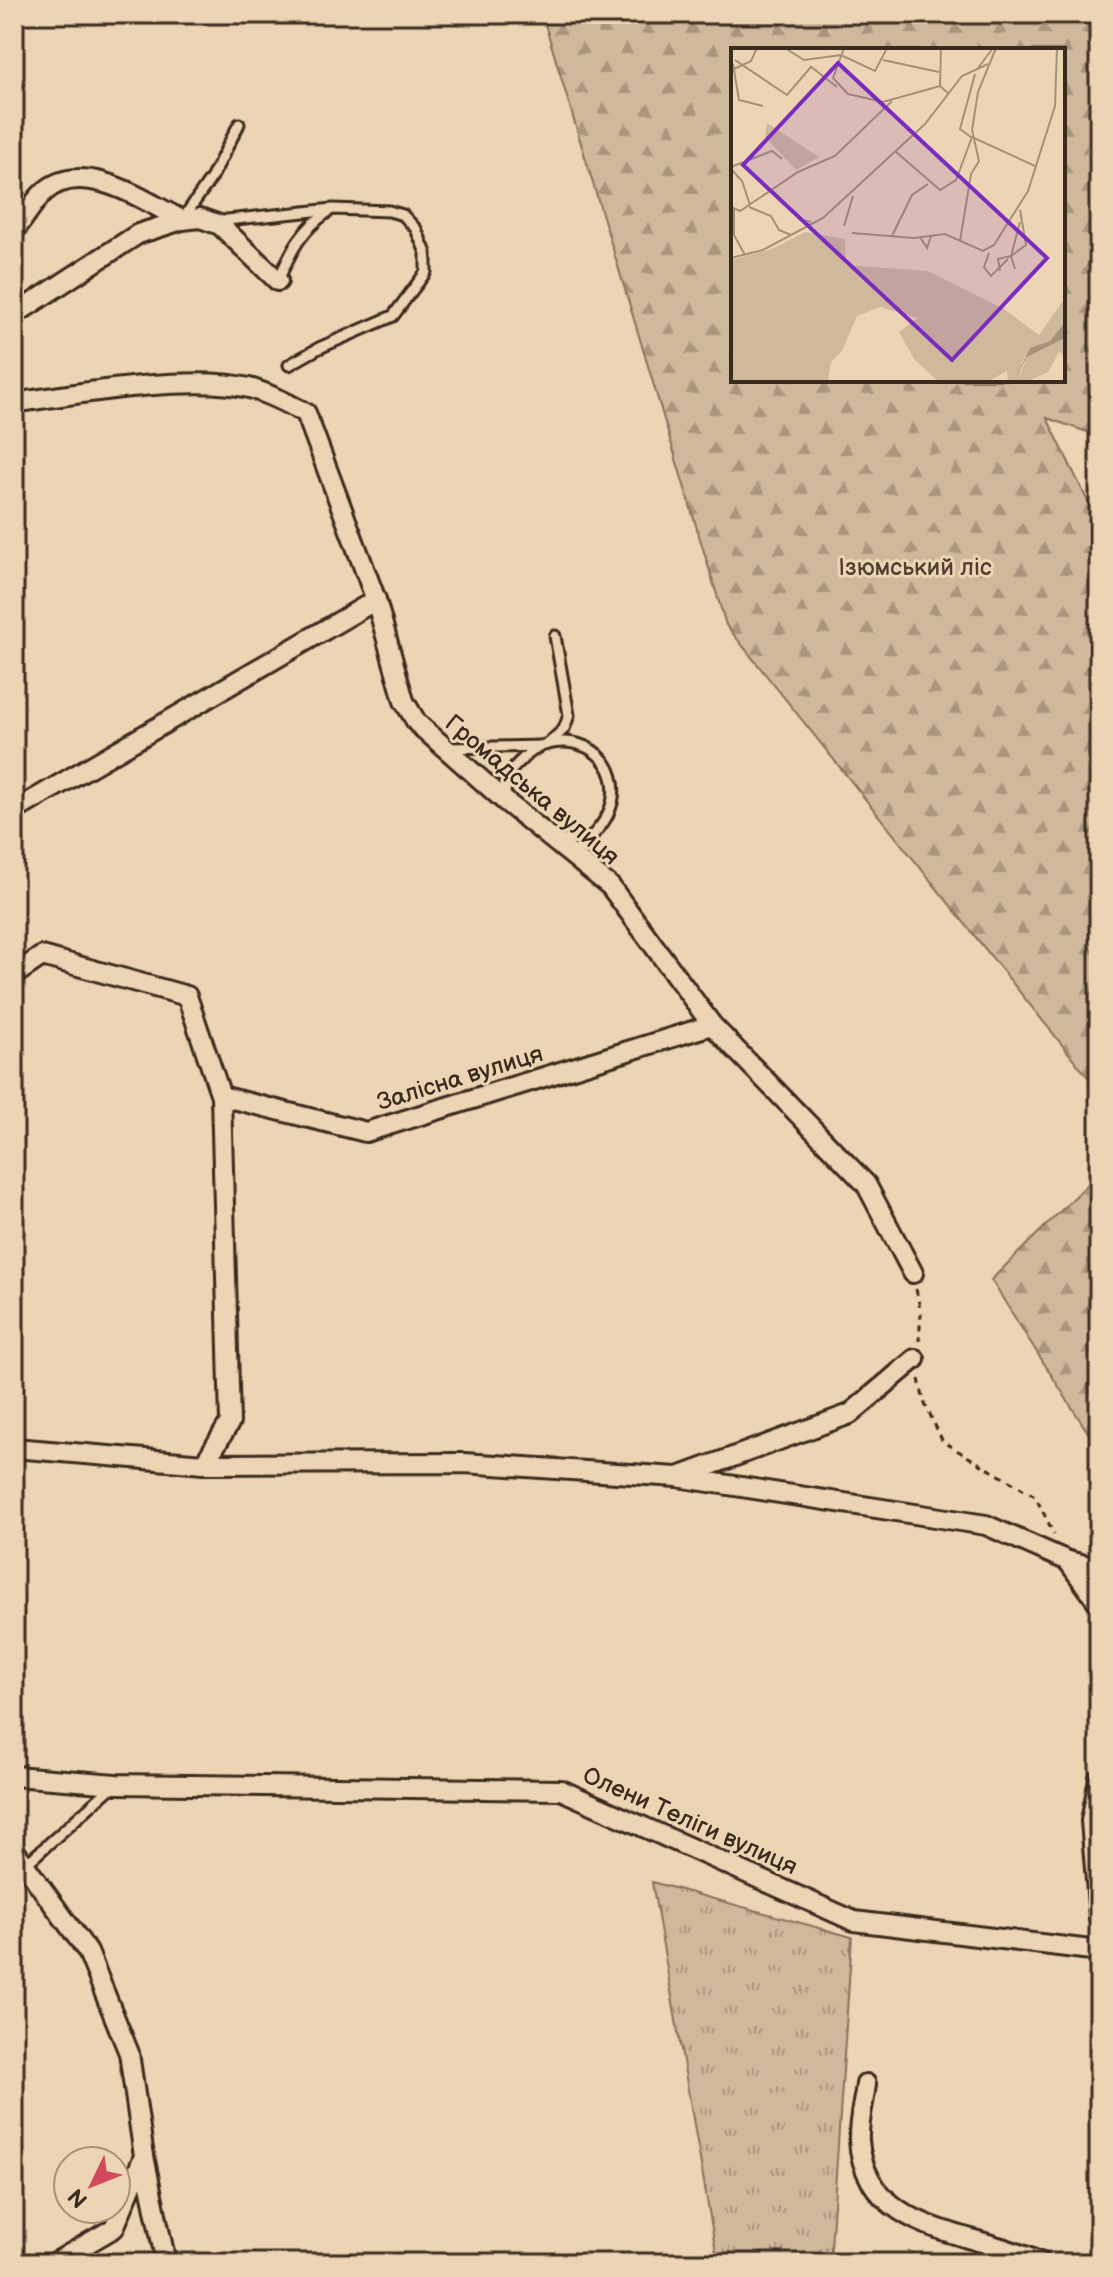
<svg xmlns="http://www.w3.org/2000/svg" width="1113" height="2277" font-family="'Balsamiq Sans',sans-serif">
<defs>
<pattern id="forest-firs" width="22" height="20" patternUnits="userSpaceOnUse" patternTransform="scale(2)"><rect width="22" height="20" fill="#d0b89c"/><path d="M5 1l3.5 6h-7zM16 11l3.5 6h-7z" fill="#aa967f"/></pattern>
<pattern id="park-tufts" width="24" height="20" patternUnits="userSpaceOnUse" patternTransform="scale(2)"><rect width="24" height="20" fill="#d0b89c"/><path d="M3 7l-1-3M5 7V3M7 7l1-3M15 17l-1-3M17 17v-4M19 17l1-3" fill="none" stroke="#aa967f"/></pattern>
</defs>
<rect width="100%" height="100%" fill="#ecd4b4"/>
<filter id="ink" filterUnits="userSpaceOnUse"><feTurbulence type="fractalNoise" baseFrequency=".0125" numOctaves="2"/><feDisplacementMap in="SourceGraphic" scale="16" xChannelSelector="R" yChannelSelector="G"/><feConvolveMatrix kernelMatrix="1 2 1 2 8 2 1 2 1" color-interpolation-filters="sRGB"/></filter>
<g filter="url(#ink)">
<g fill="url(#forest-firs)" stroke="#86715d" stroke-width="2" fill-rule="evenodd">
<path d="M 542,14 L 1099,14 L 1099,436 L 1047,418 L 1099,524 L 1099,1091 L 726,625 ZM 733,50 L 1063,50 L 1063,380 L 733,380 Z"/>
<path d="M 1099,1173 L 1099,1450 L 991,1280 Z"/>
</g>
<path fill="url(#park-tufts)" stroke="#86715d" stroke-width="2" d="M 652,1882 L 852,1937 L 830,2263 L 718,2263 Z"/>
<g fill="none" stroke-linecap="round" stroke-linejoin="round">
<defs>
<g id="service">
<path d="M 184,217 L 212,177 L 239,124"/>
<path d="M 220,225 L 227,220 L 333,209 L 389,211 L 403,215 L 416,229 L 426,253 L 426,272 L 393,316 L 319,348 L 289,365"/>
<path d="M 278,281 C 291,251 301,230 329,211"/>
<path d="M 549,743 L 564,729 L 569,715 L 555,636"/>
<path d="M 448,748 L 541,746"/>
<path d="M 504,799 L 508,774 C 518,763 532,747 548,744 C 592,733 628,771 608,814 C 600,831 583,844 571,857"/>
<path d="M 557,841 L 589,838"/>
<path d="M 25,1865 L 114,1785"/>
</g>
<g id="minor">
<path d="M 14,231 C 24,219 33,202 44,192 C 83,157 144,201 182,220"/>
<path d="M 14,315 L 138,234 L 182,220 L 200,218 L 220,225 L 278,281"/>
<path d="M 14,403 C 76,394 190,374 249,388 C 269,393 288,404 306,413 L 376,600 L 404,701 L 417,723 L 505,801 L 610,886 L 712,1025 L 866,1184 L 913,1273"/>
<path d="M 14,811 L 376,600"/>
<path d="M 14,975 L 42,956 L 187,996 L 221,1096 L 230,1422 L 204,1464"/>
<path d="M 221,1096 L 366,1132 L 712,1025"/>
<path d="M 14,1448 L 204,1464 L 464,1463 L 677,1477 L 986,1525 L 1068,1561 L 1099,1568"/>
<path d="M 681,1476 L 850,1414 L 915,1359"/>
<path d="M 1068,1561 L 1099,1604"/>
<path d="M 14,1776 L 116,1784 L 561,1790 L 854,1921 L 1099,1951"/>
<path d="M 1099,1779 L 1091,1821 L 1099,1917"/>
<path d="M 14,1850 L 88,1952 L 129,2053 L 144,2156 L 114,2228 L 54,2263"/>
<path d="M 866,2084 C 864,2102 858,2122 859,2140 C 865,2235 978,2231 1041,2263"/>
<path d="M 144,2156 L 166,2263"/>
</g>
</defs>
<use href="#service" stroke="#3b2a1e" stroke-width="15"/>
<use href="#minor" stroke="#3b2a1e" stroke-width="24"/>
<g stroke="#3b2a1e" stroke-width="3" stroke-dasharray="6 6" stroke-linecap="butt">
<path d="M 14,165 L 31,182"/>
<path d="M 916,1289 L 921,1313 L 919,1341"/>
<path d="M 919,1379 L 924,1402 L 943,1442 L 1035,1496 L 1054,1534"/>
</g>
<use href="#service" stroke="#ecd4b4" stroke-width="9"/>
<use href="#minor" stroke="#ecd4b4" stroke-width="18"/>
</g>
</g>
<g text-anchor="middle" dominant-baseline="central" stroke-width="6" stroke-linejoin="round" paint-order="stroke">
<g font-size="24" fill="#513f31" stroke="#ecd4b4">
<text x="915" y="567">Ізюмський ліс</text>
</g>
<g font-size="24" fill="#3b2a1e" stroke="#ecd4b4">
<text transform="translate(532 790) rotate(40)">Громадська вулиця</text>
<text transform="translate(460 1078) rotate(-17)">Залісна вулиця</text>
<text transform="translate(690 1821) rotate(24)">Олени Теліги вулиця</text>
</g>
</g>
<g transform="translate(731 48)">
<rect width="334" height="334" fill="#ecd4b4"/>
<path d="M 74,184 L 114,191 L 115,217 L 197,223 L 273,261 L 308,287 L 334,250 L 334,274 L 319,293 L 299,300 L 291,314 L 288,330 L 296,309 L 334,290 L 334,307 L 328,304 L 317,324 L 295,334 L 277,334 L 276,323 L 256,334 L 208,334 L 183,311 L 168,284 L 187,270 L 149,259 L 126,268 L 111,303 L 100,314 L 97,334 L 0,334 L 0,212 L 41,201 Z" fill="#d0b89c"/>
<path d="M 36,75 L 88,109 L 65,122 L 34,89 Z" fill="#d0b89c"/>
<path d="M 334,274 L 334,290 L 296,309 L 284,331 L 299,300 L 319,293 Z" fill="#a79179"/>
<path fill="none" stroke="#a59078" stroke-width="2" d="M 54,0 L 73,12 L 110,7 L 144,23 L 155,2M 113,0 L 102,30 L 117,46 L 152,54 L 209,38M 210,0 L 209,38 L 217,45M 4,12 L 56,47 L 80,19M 152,12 L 208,24M 2,16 L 8,52 L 32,58M 79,18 L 106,39M 247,20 L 262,0M 1,22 L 20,13 L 26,0M 240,89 L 229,81 L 244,26M 164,103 L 209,142 L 225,132 L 241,89 L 304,118M 0,119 L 41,103 L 51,111M 0,121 L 11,133 L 19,157M 43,144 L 71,172 L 80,174M 0,159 L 9,163 L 67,124 L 104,108 L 161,53M 18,159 L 40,168 L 48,182 L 60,187M 3,161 L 3,187 L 14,207M 113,178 L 122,148M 121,185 L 183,190 L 214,186 L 252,203 L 263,197 L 297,143 L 324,58 L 326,0M 161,188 L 181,147 L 197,136M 189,189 L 196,200 L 200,188M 229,193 L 240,126 L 248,113 L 241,82 L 247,44 L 265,0M 258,205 L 253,219 L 260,228 L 277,211M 0,210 L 32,202 L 92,170 L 194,76 L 231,28 L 257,16M 284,221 L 280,208 L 295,197 L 289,162M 269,223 L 267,211 L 280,208 L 289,174"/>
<path fill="#7b2cbf" fill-opacity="0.15" stroke="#7b2cbf" stroke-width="4" d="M 107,15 L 316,210 L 221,312 L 12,117 Z"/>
<rect width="334" height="334" fill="none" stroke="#3b2a1e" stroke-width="4"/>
</g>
<rect width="1113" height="2277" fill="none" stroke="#ecd4b4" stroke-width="48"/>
<rect x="24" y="24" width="1065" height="2229" fill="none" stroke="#3b2a1e" stroke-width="3" filter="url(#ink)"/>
<g transform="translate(92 2185) rotate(227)"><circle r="38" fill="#ecd4b4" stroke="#a59078" stroke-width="2"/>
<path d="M0-6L14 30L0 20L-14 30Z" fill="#d1495b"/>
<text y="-12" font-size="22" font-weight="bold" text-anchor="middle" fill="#3b2a1e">N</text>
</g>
</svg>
